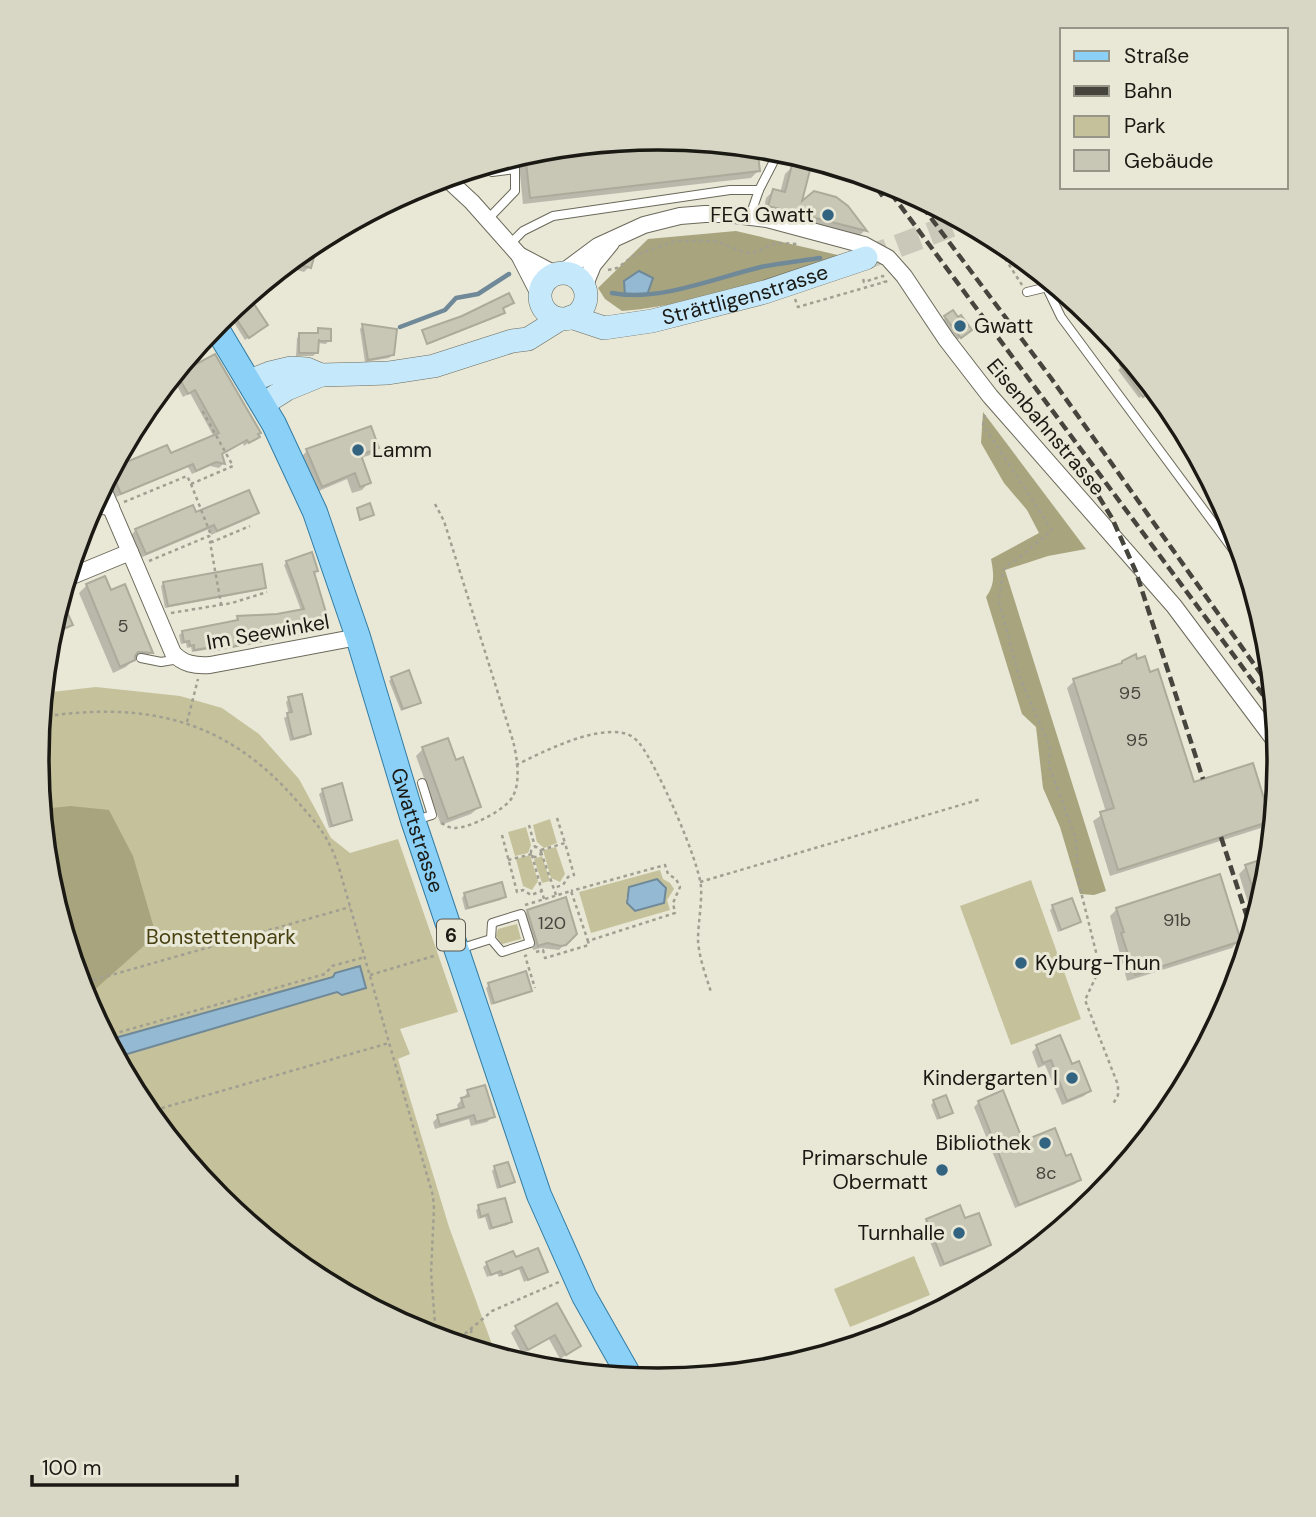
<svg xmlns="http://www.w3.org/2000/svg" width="1316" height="1517" font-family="'DM Sans',sans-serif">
<rect width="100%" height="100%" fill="#e9e7d6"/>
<g fill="#c5c29b" fill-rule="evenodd">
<path d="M 96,687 L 180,696 L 222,708 L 259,734 L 299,779 L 331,838 L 350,853 L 398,839 L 458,1012 L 400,1029 L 410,1054 L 398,1059 L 449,1227 L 493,1347 L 493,1355 L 420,1332 L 313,1275 L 218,1198 L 141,1103 L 84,996 L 49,879 L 37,758 L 43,693 Z"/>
<path d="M 550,819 L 557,843 L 544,848 L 537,842 L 533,825 Z"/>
<path d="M 526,827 L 531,845 L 528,853 L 515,856 L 508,832 Z"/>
<path d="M 556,847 L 565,874 L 560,882 L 551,878 L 543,850 Z"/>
<path d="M 530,855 L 538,881 L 532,890 L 523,886 L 516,859 Z"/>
<path d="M 542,856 L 550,881 L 542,883 L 534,859 Z"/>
<path d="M 660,870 L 663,879 L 670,883 L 674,889 L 667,900 L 670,910 L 591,933 L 579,892 ZM 657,880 L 666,888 L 664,903 L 636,910 L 626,899 L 629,890 Z"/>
<path d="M 1031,880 L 1081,1019 L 1011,1045 L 960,906 Z"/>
<path d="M 517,924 L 521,939 L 502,944 L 496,936 L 498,929 Z"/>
<path d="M 914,1256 L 930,1295 L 850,1327 L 834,1289 Z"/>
</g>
<g fill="#a8a57e">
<path d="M 736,231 L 842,256 C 771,281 697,304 622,311 L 605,299 L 598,288 L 648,239 Z"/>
<path d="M 983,412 L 1086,549 L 1048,556 L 1005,570 L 1106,891 L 1094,895 L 1080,894 L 1060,827 L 1043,788 L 1036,727 L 1022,714 L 986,597 C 995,585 994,574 991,559 L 1039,533 L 1027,510 L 1004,483 L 981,443 Z"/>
<path d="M 71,806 L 109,810 L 133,856 L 156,935 L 91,993 L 84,996 L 49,879 L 42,809 Z"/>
</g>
<g fill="#94b9d2" stroke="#6f8999" stroke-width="2">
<path d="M 639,271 L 653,278 L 647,295 L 625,296 L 624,281 Z"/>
<path d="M 657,879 L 666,888 L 664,903 L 635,911 L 627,903 L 629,887 Z"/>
<path d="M 360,966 L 366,988 L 342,995 L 337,992 L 117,1057 L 108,1040 L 333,977 L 335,973 Z"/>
</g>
<g fill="#0003">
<path d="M 537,149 L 758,171 L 751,178 L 523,204 L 518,155 Z"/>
<path d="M 792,167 L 799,205 L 847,207 L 864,231 L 858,237 L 763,213 L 766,198 L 773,191 L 780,193 L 785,174 Z"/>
<path d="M 308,246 L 309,267 L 304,272 L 283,266 Z"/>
<path d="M 247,296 L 263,328 L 245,340 L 233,321 L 241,315 L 235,306 Z"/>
<path d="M 512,302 L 501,309 L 503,313 L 500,316 L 429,344 L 424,331 Z"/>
<path d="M 953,312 L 967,333 L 957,340 L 942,321 Z"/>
<path d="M 363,326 L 392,354 L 389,358 L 365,362 L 360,329 Z"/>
<path d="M 319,330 L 329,340 L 326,344 L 317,343 L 316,353 L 313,356 L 296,356 L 297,338 L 300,334 L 316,333 Z"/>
<path d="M 1131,360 L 1153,387 L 1139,398 L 1118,370 Z"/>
<path d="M 178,376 L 258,436 L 244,446 L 243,443 L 221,455 L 223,464 L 219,468 L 210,466 L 192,474 L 188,467 L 116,497 L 107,477 L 111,470 L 166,447 L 170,455 L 214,437 L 190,393 L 183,397 L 174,380 Z"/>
<path d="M 377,447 L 370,455 L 361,458 L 369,482 L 362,490 L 352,493 L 347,479 L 314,493 L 300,458 L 307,451 Z"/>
<path d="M 256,513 L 251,518 L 211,535 L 209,529 L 140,558 L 131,535 L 136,530 L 195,514 Z"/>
<path d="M 287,562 L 316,570 L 313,573 L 329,625 L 326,628 L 307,634 L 211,652 L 211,649 L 192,652 L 191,647 L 187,648 L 186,643 L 181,644 L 179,635 L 183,632 L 235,622 L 238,618 L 278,616 L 301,610 L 284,565 Z"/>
<path d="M 164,583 L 264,587 L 261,590 L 165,608 L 161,586 Z"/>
<path d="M 87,585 L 110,592 L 151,652 L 144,660 L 134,659 L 126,667 L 113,673 L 79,593 Z"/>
<path d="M 1123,662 L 1193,784 L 1269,821 L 1261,828 L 1110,876 L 1093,821 L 1106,812 L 1067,688 L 1074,681 L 1118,666 Z"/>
<path d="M 392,678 L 419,702 L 401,711 L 389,681 Z"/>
<path d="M 289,699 L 309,734 L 306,737 L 290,741 L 284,718 L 289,715 L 286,702 Z"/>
<path d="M 423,749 L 455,762 L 479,807 L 471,814 L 441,825 L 416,756 Z"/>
<path d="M 323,791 L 350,819 L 347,822 L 329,828 L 319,794 Z"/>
<path d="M 1269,859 L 1267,880 L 1261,902 L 1249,906 L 1239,874 L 1246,867 Z"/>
<path d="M 465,894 L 504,897 L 501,900 L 465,910 L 462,898 Z"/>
<path d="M 1053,907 L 1079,922 L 1058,932 L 1050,910 Z"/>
<path d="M 1117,909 L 1239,940 L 1232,948 L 1127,981 L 1110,916 Z"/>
<path d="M 528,911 L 575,934 L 559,950 L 541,948 L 533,950 L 523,916 Z"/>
<path d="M 489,985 L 530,990 L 527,993 L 491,1005 L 486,988 Z"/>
<path d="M 1037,1047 L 1071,1066 L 1089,1091 L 1084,1096 L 1062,1105 L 1045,1065 L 1038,1068 L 1032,1052 Z"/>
<path d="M 468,1092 L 493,1116 L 487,1122 L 471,1126 L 469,1119 L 435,1129 L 433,1122 L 438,1117 L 459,1111 L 457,1105 Z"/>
<path d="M 934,1101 L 951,1113 L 937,1120 L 931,1105 Z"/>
<path d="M 979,1102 L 1022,1143 L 1065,1158 L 1079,1179 L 1075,1184 L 1015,1208 L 974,1107 Z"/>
<path d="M 495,1168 L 513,1182 L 497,1189 L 492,1171 Z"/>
<path d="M 479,1207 L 510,1222 L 507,1225 L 489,1230 L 485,1217 L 478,1219 L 476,1210 Z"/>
<path d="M 927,1220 L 964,1220 L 989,1244 L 985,1249 L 940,1267 L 923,1224 Z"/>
<path d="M 512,1253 L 515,1259 L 545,1271 L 524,1282 L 519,1269 L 499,1277 L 497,1273 L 487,1277 L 483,1267 L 487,1264 Z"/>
<path d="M 556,1305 L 579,1346 L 560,1359 L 549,1339 L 522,1354 L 511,1333 L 516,1328 Z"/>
</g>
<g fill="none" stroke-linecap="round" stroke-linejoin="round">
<g stroke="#6f8999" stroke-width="4.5">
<path d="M 612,293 C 659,302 715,278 761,267 C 780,263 800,261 820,258"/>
<path d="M 400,327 L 445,310 L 456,298 L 478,294 L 509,274"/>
</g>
</g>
<g fill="#c8c7b6" stroke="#acab9b" stroke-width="2">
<path d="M 658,137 L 757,147 L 760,171 L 530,198 L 525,153 L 537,149 Z"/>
<path d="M 792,165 L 810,170 L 802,201 L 814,191 L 836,197 L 848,206 L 867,231 L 768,206 L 773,189 L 785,192 Z"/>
<path d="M 309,245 L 317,247 L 311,268 L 289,262 Z"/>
<path d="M 509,293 L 514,303 L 503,308 L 505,313 L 427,344 L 422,330 L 462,316 Z"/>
<path d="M 248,295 L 268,325 L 249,338 L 235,317 L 243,311 L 238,303 Z"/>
<path d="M 953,310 L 958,317 L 961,315 L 972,330 L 961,338 L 944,316 Z"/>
<path d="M 362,324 L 397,329 L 394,355 L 368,360 Z"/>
<path d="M 318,328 L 331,329 L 331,341 L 319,341 L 319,339 L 318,353 L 299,353 L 299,333 L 318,333 Z"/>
<path d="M 215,354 L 261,433 L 258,434 L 260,437 L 249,443 L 247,440 L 222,454 L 225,464 L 216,462 L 196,471 L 193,464 L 121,494 L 111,471 L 112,468 L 167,445 L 171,453 L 219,433 L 195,390 L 188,394 L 177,374 Z"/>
<path d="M 1129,358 L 1154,389 L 1143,397 L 1120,365 Z"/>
<path d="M 371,426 L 379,448 L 361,455 L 371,483 L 360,487 L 355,473 L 322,487 L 306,449 Z"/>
<path d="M 249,490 L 259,513 L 217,531 L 214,525 L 146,554 L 135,529 L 193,505 L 196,512 Z"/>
<path d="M 370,503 L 374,515 L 360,520 L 357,508 Z"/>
<path d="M 312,552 L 318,571 L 314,572 L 330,626 L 311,632 L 214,650 L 214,647 L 194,650 L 194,645 L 190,646 L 189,641 L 184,642 L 182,631 L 238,620 L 237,616 L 277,614 L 304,609 L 286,561 Z"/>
<path d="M 262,564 L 266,588 L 168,606 L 163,582 Z"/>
<path d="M 105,576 L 111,590 L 125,584 L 153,653 L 138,652 L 135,656 L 135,660 L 120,667 L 86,584 Z"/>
<path d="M 66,610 L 73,625 L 49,635 L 55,615 Z"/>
<path d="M 1136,654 L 1137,659 L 1145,656 L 1150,672 L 1158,669 L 1194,782 L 1253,763 L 1271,821 L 1118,870 L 1100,812 L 1114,808 L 1073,679 L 1122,663 L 1122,661 Z"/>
<path d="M 409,670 L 421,703 L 403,709 L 391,677 Z"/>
<path d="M 302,694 L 311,734 L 293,739 L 287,713 L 292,712 L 288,697 Z"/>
<path d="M 448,738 L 456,760 L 463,757 L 481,807 L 448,819 L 422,747 Z"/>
<path d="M 342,783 L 352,820 L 332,826 L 322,789 Z"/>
<path d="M 1269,857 L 1267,880 L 1259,908 L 1245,865 Z"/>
<path d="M 1220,874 L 1241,941 L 1135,975 L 1121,933 L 1124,932 L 1116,908 Z"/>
<path d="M 502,882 L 506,897 L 468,908 L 464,893 Z"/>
<path d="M 566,897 L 577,934 L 566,945 L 561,946 L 547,943 L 538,946 L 527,910 Z"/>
<path d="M 1072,898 L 1081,922 L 1061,930 L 1052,905 Z"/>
<path d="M 526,971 L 532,991 L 494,1003 L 488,983 Z"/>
<path d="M 1060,1035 L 1072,1064 L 1079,1061 L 1091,1091 L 1067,1101 L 1051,1060 L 1043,1063 L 1036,1045 Z"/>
<path d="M 485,1085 L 495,1117 L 476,1122 L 474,1115 L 440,1125 L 437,1115 L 464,1107 L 461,1098 L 469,1096 L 467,1090 Z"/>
<path d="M 1003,1090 L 1023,1141 L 1055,1128 L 1066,1156 L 1071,1154 L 1081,1180 L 1019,1205 L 978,1101 Z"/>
<path d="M 946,1095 L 953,1113 L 940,1118 L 933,1100 Z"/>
<path d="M 508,1162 L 515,1182 L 500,1187 L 494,1166 Z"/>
<path d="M 505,1198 L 512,1222 L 492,1228 L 488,1214 L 481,1217 L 478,1205 Z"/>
<path d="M 960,1205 L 965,1218 L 979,1213 L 991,1245 L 944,1264 L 926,1219 Z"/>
<path d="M 538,1248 L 548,1272 L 528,1280 L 522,1267 L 502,1275 L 501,1271 L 491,1275 L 486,1262 L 513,1251 L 516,1257 Z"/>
<path d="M 557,1303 L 581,1346 L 566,1355 L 555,1335 L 528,1350 L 515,1326 Z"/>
</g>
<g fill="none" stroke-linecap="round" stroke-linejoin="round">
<path stroke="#cac8b9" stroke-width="23" stroke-dasharray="23 11" stroke-linecap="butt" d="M 866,258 L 964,221"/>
<defs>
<g id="lane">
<path d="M 750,216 L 759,190 L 776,157 L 776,149"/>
<path d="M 488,219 L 515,191 L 515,169 L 492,172 L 491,163"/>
<path d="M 510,244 L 523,231 L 553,216 L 730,190 L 759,190"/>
<path d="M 1047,288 L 1061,317 L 1246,567"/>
<path d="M 1027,292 L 1056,285"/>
<path d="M 141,658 L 161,662 L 179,659"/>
<path d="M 416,820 L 432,815 L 422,783"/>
<path d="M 459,949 L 491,939 L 502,952 L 530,943 L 521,914 L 492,923 L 491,939"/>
</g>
<g id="street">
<path d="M 445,177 L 472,202 L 519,255 L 539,294"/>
<path d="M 519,255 L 555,274"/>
<path d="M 563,272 L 598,246 L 644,225 L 680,216 L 705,214 L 727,214 L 767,219 L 864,245 L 888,258 L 904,276 L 946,339 L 990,396 L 1174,606 L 1278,745"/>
<path d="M 584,287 L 593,265 L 611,243"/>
<path d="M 102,487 L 130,552"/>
<path d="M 93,505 L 111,507"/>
<path d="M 67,578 L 130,552 L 173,653 C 183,664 195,666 210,665 L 358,637"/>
</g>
<g id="secondary">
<circle cx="563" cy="296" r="23"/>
<path id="s1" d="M 571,317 L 604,328 L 652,321 L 765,292 L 866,258"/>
<path d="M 250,381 L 270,373 L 291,368 L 307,369 L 321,375 L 360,374 L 388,373 L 434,366 L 512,341 L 528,339 L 560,319"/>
<path d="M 263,404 L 287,389 L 321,375"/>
</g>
<g id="primary">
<path id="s2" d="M 214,324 L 274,424 L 315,512 L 358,637 L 413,820 L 539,1195 L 584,1296 L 630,1377"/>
</g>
</defs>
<use href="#lane" stroke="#6b695a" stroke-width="10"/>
<use href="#street" stroke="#6b695a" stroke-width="18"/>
<use href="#secondary" stroke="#6b695a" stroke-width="24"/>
<use href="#primary" stroke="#317ca4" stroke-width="26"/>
<g stroke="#a19f92" stroke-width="2.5" stroke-dasharray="3.5 3.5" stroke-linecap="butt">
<path d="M 990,235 L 1022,285"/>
<path d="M 608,270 L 617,268 L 635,255 L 676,241 L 715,241 L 746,253 L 754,253 L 776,243 L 799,244"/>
<path d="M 863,279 L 864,282 L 883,276 L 884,282"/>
<path d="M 795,299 L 798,307 L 888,281"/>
<path d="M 985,415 L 983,425 L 1052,530 L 1018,559 L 1007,565 L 1003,571 L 999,601 L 1018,673 L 1050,747 L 1049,766 L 1076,839 L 1078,880 L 1100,968 L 1085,1000 L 1118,1085 L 1118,1095 L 1113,1104"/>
<path d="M 191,484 L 211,535"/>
<path d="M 124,502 L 187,476 L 191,484 L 233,466 L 202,410"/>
<path d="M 435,504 L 444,521 L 513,741 C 517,757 521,781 513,796 C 506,810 470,828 455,828 C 449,828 445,825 440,822"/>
<path d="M 212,542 L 210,542 L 221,604"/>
<path d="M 149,561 L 209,536 L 212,542 L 250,526"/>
<path d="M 171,613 L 232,603 L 267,592"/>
<path d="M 41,717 C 146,701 226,719 297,801 C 318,825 329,837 339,868 L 433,1196 L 434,1209 L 431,1272 L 436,1337"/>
<path d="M 187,722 L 198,679"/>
<path d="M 516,765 C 545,751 591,727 623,733 C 630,734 636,739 640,744 C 657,766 699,860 701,887 C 702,905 698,923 698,940 C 699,958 706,976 711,992"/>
<path d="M 557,818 L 565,843"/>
<path d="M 529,825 L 535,847"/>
<path d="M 502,835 L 517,892 L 523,890 L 531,895 L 542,891"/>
<circle cx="536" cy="852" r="5"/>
<path d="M 541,850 L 565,843 L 574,875 L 568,877 L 563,885 L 553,888"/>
<path d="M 541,852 L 556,895"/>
<path d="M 532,855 L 544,899"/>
<path d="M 508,860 L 532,854"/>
<path d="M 700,882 L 981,799"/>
<path d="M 525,905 L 571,891 L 588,941"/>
<path d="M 536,952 L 543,950 L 545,958 L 589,945 L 588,941 L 675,913 L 673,903 L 680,887 L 676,879 L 668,874 L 665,865 L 571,891"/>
<path d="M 527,955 L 525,956 L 535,988"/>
<path d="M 76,971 L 90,982"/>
<path d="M 370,975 L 437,955"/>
<path d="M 80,984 L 350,907"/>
<path d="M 106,1036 L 325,974 L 332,966 L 365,957"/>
<path d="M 148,1112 L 389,1043"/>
<path d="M 454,1343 L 492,1311 L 559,1282"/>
<path d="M 469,1347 L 472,1326"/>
</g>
<use href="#lane" stroke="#fff" stroke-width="8"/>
<use href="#street" stroke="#fff" stroke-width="16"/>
<use href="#secondary" stroke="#c5e8fb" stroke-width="23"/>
<use href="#primary" stroke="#8bd0f7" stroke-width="24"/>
<g stroke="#46453d" stroke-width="4.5" stroke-dasharray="10 5" stroke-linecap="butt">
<path d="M 868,176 L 884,198"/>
<path d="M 882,181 L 1275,711"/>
<path d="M 913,194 L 1051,378 L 1273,691"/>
<path d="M 1075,458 L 1112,518 L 1136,572 L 1203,779"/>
<path d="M 1221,837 L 1252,932"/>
</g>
</g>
<g fill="#326381" stroke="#e9e7d6" stroke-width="2.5">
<circle cx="828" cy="215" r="7"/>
<circle cx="960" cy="326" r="7"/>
<circle cx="358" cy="450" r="7"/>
<circle cx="1021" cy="963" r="7"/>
<circle cx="1072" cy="1078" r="7"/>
<circle cx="1045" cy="1143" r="7"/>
<circle cx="942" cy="1170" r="7"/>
<circle cx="959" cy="1233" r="7"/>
</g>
<g text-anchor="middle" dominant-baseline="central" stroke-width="6" stroke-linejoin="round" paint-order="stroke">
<g font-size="18" fill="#46443c">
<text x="123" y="626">5</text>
<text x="1130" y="693">95</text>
<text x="1137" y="740">95</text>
<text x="1177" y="920">91b</text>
<text x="552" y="923">120</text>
<text x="1046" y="1173">8c</text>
</g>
<rect fill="#e9e7d6" stroke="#58574e" stroke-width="2" x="437" y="919.5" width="28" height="31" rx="5"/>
<g font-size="19" font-weight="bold" fill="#1a1913">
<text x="451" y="935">6</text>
</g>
<g font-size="21" fill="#1a1913" stroke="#e9e7d6" text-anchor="end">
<text x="814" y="215">FEG Gwatt</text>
<text x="974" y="326" text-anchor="start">Gwatt</text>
<text x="372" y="450" text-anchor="start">Lamm</text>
<text x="1035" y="963" text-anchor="start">Kyburg-Thun</text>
<text x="1058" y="1078">Kindergarten I</text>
<text x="1031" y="1143">Bibliothek</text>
<text x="928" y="1158">Primarschule<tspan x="928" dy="24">Obermatt</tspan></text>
<text x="945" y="1233">Turnhalle</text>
</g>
<g font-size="21" fill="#1a1913" stroke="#e9e7d6">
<text stroke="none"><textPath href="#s1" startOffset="180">Strättligenstrasse</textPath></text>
<text transform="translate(1046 427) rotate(50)">Eisenbahnstrasse</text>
<text transform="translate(268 632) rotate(-10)">Im Seewinkel</text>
<text stroke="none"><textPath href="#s2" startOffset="548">Gwattstrasse</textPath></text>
</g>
<g font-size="21" fill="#474111" stroke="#e9e7d6">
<text x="221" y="937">Bonstettenpark</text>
</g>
</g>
<path d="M0 0H1316V1517H0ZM49 759a609 609 0 1 1 1218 0a609 609 0 1 1-1218 0Z" fill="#d8d7c6" fill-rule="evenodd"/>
<path fill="none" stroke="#1a1913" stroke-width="3.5" d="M49 759a609 609 0 1 1 1218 0a609 609 0 1 1-1218 0Z"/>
<rect x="1060" y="28" width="228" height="161" fill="#e9e7d6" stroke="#969588" stroke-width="2"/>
<rect x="1074" y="51" width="35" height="10" fill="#8bd0f7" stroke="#969588" stroke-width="2"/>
<text x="1124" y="63" font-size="21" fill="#1a1913">Straße</text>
<rect x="1074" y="86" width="35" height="10" fill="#46453d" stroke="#969588" stroke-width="2"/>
<text x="1124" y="98" font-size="21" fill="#1a1913">Bahn</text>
<rect x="1074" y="116" width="35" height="21" fill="#c5c29b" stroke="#969588" stroke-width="2"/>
<text x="1124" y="133" font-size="21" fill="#1a1913">Park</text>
<rect x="1074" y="150" width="35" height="21" fill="#c8c7b6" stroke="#969588" stroke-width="2"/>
<text x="1124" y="168" font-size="21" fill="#1a1913">Gebäude</text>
<path d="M32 1475v10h205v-10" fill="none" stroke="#1a1913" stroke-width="3.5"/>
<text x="42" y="1475" font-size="21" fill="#1a1913" stroke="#e9e7d6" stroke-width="5" paint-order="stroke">100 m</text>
</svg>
